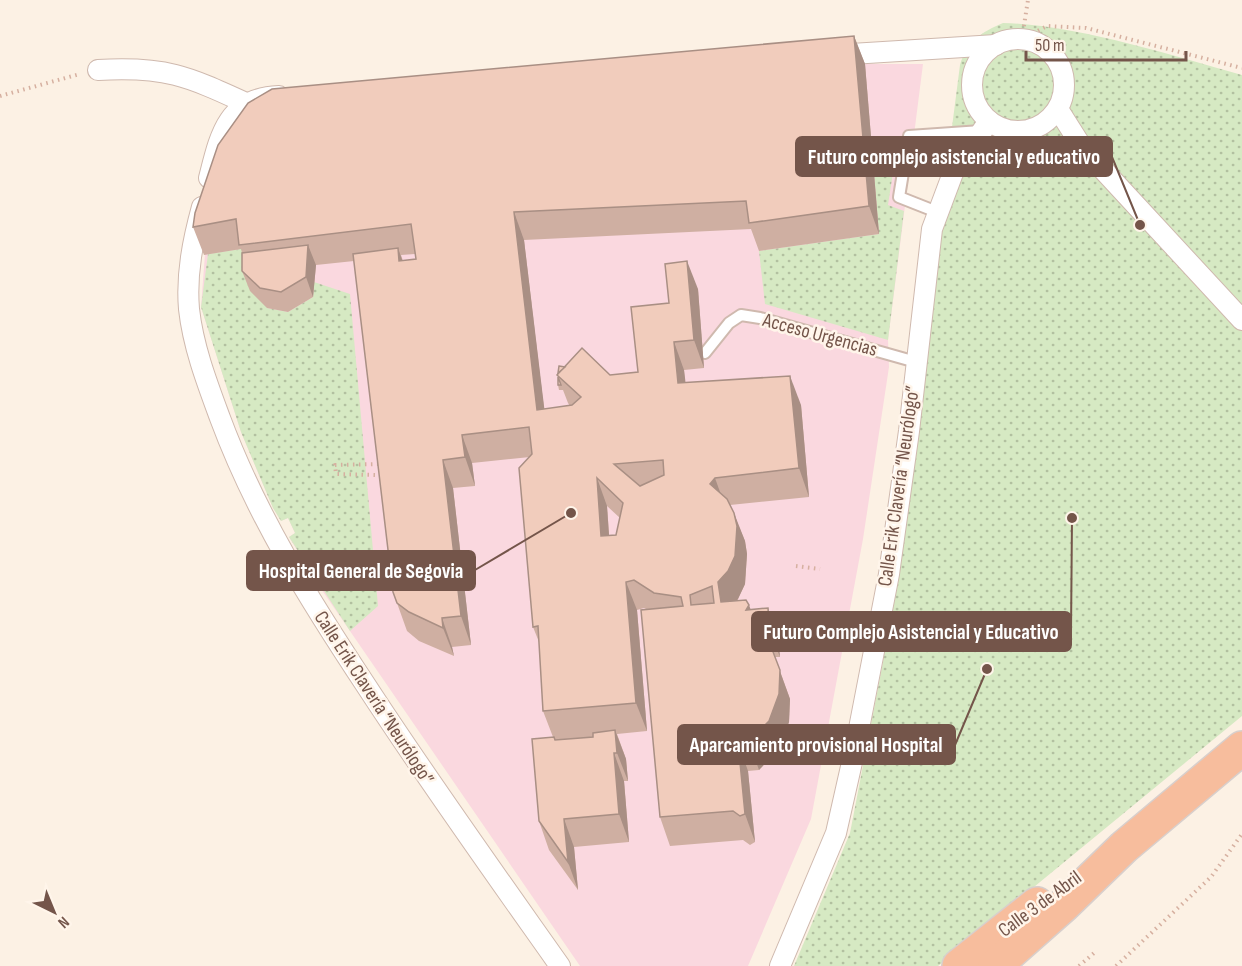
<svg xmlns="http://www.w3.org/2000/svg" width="1242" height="966" font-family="'Sofia Sans Condensed',sans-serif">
<defs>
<pattern id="grass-dots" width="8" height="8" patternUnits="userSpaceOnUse" patternTransform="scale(1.5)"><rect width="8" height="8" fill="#d6e9c3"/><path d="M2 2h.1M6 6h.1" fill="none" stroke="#b2c0a0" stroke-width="1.8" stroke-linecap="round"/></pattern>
</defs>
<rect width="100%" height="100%" fill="#fcf1e4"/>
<path fill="#fad8df" d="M 865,64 L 923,64 L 888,340 L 889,367 L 863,539 L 811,819 L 748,966 L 580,966 L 317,583 L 289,537 L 295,533 L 288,518 L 281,521 L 273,508 L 241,432 L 201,307 L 206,241 Z"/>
<g fill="url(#grass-dots)">
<path d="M 1003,23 C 1078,25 1169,55 1242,75 L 1242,716 L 938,966 L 794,966 L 850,833 L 883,662 L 960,65 C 967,42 981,32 1003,23 Z"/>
<path d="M 897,146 L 888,205 L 904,211 L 888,340 L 765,304 L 759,251 L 879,234 L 872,149 Z"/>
<path d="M 247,248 L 267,308 L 288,312 L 313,297 L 314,282 L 350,294 L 378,606 L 350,631 L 289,537 L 295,533 L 288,518 L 281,521 L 273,508 L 241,432 L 201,307 L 208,254 Z"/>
</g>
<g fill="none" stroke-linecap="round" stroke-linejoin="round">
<defs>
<g id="service">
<path d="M 937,212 L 899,197 L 909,136 L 981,131"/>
<path d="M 705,353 L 729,323 L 741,315 L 760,318 L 916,362"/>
</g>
<g id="minor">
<circle cx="1018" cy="85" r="46"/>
<path d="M 835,55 L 996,45"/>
<path d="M 98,70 C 165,66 187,76 246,103"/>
<path d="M 1058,109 L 1082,147 L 1242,320"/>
<path d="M 209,178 C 220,135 227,98 279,96"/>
<path d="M 202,207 C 193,240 186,274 189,309 C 193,346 207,383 220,418 C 256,515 310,601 367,687 C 429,782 495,874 560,966"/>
<path d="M 780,966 L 836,833 L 855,749 L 889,574 L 909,431 L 932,229 L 953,173 L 989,121"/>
</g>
<g id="trunk">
<path d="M 959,966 L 1037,904"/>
<path d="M 995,966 L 1063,906 L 1124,847 L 1242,748"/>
</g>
</defs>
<use href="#service" stroke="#cfb9ae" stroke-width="14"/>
<use href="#minor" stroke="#cfb9ae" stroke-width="22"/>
<use href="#trunk" stroke="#d8cfcc" stroke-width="36"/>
<g stroke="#d6b0a0" stroke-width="4" stroke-dasharray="1.5 4.5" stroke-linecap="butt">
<path d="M 1022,38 L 1028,0"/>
<path d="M 1022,39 L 1047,26 L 1086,28 L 1242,68"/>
<path d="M 0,96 L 80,74"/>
<path d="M 375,475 L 336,474 L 335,465 L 381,464"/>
<path d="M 796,566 L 820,569"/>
<path d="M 1079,966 L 1094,953"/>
<path d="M 1116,966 L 1211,877 L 1242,834"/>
</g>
<use href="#service" stroke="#fff" stroke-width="10"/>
<use href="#minor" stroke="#fff" stroke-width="20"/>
<use href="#trunk" stroke="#f7bd9d" stroke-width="33"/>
</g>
<path fill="#cfafa2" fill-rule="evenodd" d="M 854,36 L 865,64 L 879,234 L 759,251 L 751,229 L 524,240 L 544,409 L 570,406 L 568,403 L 563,390 L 559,390 L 558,385 L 558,377 L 557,375 L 610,375 L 638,372 L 669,303 L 698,289 L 704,368 L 684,370 L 685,382 L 801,405 L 809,497 L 730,505 L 745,541 L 747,554 L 745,584 L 737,601 L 751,610 L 768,608 L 778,637 L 780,657 L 775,657 L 790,699 L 789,722 L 779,749 L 759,770 L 748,771 L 755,842 L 750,845 L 743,840 L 670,846 L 660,817 L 646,609 L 644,608 L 637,610 L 647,731 L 617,734 L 626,759 L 628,781 L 624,781 L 629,842 L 574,847 L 578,890 L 549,850 L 539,821 L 553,737 L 543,711 L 539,642 L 533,627 L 530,457 L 472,463 L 475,486 L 453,488 L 471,645 L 452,647 L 454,656 L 419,641 L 407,631 L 397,603 L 354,261 L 316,265 L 313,297 L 288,312 L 267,308 L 250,291 L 242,271 L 242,253 L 241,249 L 204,255 L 193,227 ZM 415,254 L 416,259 L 403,261 L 401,255 ZM 607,506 L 620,518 L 616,535 L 609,535 Z"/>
<g fill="#a98f84">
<path d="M 854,36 L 865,64 L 879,234 L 869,206 Z"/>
<path d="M 514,212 L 524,240 L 548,439 L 537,410 Z"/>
<path d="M 308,245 L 316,265 L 313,297 L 306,277 Z"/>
<path d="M 398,248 L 408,277 L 399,261 Z"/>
<path d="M 687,261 L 698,289 L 704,368 L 694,340 Z"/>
<path d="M 674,342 L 684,370 L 689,411 L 678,383 Z"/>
<path d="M 790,376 L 801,405 L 809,497 L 799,468 Z"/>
<path d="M 462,435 L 472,463 L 475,486 L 465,457 Z"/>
<path d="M 443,460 L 453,488 L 471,645 L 461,616 Z"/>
<path d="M 597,478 L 607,506 L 611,564 L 601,536 Z"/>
<path d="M 715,478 L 725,506 L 710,484 Z"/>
<path d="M 734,513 L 745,541 L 747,554 L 745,584 L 738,599 L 728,610 L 721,602 L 718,582 Z"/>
<path d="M 626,582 L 637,610 L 647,731 L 636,703 Z"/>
<path d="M 749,605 L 759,632 L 759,629 L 770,658 L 746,610 Z"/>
<path d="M 768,608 L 778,637 L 780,657 L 769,629 Z"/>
<path d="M 442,618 L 452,647 L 454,656 L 443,628 Z"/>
<path d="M 770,644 L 790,699 L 789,722 L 779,749 L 759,770 L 749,741 Z"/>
<path d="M 615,730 L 626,759 L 628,781 L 617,753 Z"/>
<path d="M 738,742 L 748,771 L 755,842 L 745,814 Z"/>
<path d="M 614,753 L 624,781 L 629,842 L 619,814 Z"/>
<path d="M 564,819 L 574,847 L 578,890 L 568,862 Z"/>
</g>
<g fill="#f1ccbc" stroke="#a98f84" stroke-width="1.5" fill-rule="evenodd">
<path d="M 854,36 L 869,206 L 749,223 L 746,201 L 514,212 L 537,410 L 572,405 L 581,397 L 557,375 L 582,348 L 610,375 L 638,372 L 631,307 L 669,303 L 665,264 L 687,261 L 694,340 L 674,342 L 678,383 L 790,376 L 799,468 L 715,478 L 710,484 L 727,499 L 734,513 L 737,526 L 735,556 L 728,571 L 718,582 L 721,602 L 746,600 L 749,605 L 746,610 L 768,608 L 769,629 L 759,629 L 760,636 L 765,636 L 770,644 L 780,670 L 779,694 L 769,721 L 749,741 L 738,742 L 745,814 L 740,816 L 733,811 L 660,817 L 641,610 L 683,606 L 681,597 L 654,593 L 634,580 L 626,582 L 636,703 L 543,711 L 538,626 L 533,627 L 519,468 L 532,454 L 529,427 L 462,435 L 465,457 L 443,460 L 461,616 L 442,618 L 443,628 L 409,612 L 397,603 L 393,592 L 353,254 L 398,248 L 399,261 L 416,259 L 411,224 L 239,245 L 236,219 L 193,227 L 195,213 L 218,145 L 248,103 L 272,89 ZM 663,460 L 664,475 L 640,486 L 614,464 ZM 597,478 L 623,503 L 616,535 L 601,536 ZM 712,586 L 714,603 L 691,605 L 690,595 Z"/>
<path d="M 308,245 L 306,277 L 281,292 L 260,288 L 242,271 L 242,253 Z"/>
<path d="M 559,366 L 565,367 L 558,373 Z"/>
<path d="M 558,377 L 561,385 L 558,385 Z"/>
<path d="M 615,730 L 617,753 L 614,753 L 619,814 L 564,819 L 568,862 L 539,821 L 532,739 L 554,737 L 555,740 L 593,737 L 593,733 Z"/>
</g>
<g text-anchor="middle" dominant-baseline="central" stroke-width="5" stroke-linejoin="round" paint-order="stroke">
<g font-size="20" fill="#74554a" stroke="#fff5ea">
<text transform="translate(820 335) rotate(15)">Acceso Urgencias</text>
<text transform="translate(899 486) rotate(-82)">Calle Erik Clavería “Neurólogo”</text>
<text transform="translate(374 698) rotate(57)">Calle Erik Clavería “Neurólogo”</text>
<text transform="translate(1040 904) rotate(-36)">Calle 3 de Abril</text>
</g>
</g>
<path fill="none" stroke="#74554a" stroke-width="2" d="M1140 225L1112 157M571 513L475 570M1072 518L1071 632M987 669L955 745"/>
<g fill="#74554a" stroke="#fff5ea" stroke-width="2">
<circle cx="1140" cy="225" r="6"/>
<circle cx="571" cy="513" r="6"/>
<circle cx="1072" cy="518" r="6"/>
<circle cx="987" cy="669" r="6"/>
</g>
<g fill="#74554a" stroke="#74554a" stroke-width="2">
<rect x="796" y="137" width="316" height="39" rx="6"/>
<rect x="247" y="551" width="228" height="39" rx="6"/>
<rect x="752" y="612" width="319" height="39" rx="6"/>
<rect x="678" y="725" width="277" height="39" rx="6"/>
</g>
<g font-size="21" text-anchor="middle" font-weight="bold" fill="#fff">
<text x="954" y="164">Futuro complejo asistencial y educativo</text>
<text x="361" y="578">Hospital General de Segovia</text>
<text x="911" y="639">Futuro Complejo Asistencial y Educativo</text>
<text x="816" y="752">Aparcamiento provisional Hospital</text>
</g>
<g transform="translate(54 912) rotate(137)" stroke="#fff5ea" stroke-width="4.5" paint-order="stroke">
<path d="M0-4.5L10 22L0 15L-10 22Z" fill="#74554a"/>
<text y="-9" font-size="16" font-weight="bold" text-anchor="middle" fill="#74554a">N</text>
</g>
<path d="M1026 51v9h160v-9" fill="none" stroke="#74554a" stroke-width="3"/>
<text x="1035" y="51" font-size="18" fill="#74554a" stroke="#fff5ea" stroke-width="4.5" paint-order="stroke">50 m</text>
</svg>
